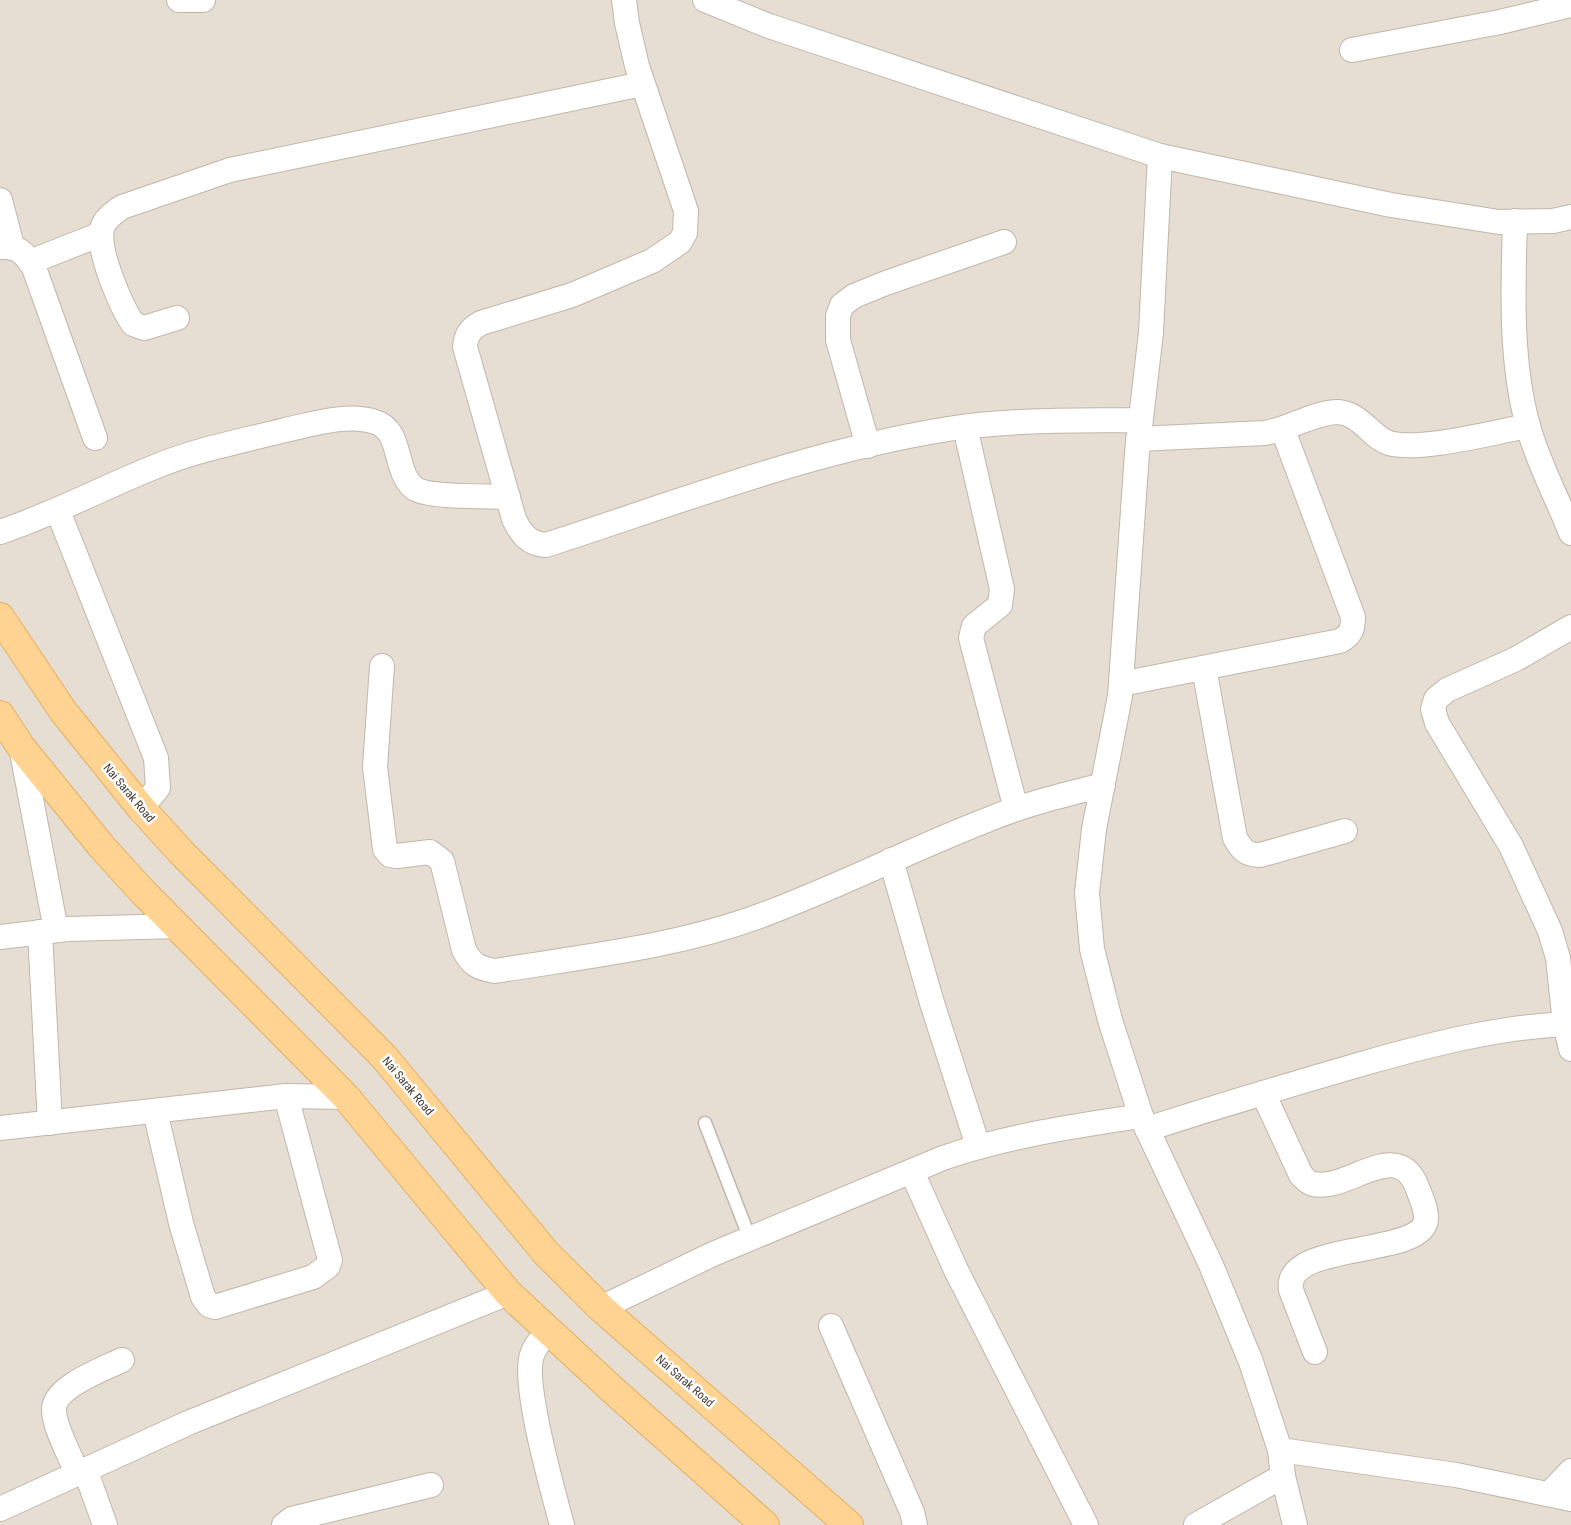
<svg xmlns="http://www.w3.org/2000/svg" width="1571" height="1525" font-family="'Roboto Condensed',sans-serif">
<rect width="100%" height="100%" fill="#f2ede4"/>
<rect fill="#e6ded2" x="0" y="0" width="1571" height="1525"/>
<g fill="none" stroke-linecap="round" stroke-linejoin="round">
<defs>
<path id="lane" d="M 705,1123 L 750,1239"/>
<g id="street">
<path d="M 179,0 L 203,0"/>
<path d="M 624,0 L 627,23 L 637,66 L 686,211 L 685,233 L 680,242 L 652,261 L 572,295 L 481,323 C 470,329 466,335 465,347 L 514,519 C 521,534 529,544 546,545 C 679,502 810,451 948,429 C 1012,419 1077,421 1140,420"/>
<path d="M 705,0 L 769,26 L 1160,156 L 1391,205 L 1499,222 L 1553,221 L 1571,217"/>
<path d="M 1352,50 L 1500,22 L 1571,5"/>
<path d="M 1160,156 L 1151,332 L 1137,453 L 1120,696 L 1094,829 L 1087,893 L 1092,949 L 1110,1020 L 1141,1116 L 1211,1265 L 1251,1362 L 1280,1450 L 1456,1475 L 1571,1499"/>
<path d="M 0,200 L 12,246"/>
<path d="M 1515,221 C 1513,289 1510,361 1528,426 C 1538,463 1557,497 1571,533"/>
<path d="M 0,247 C 18,246 23,252 33,265 L 95,438"/>
<path d="M 30,262 L 101,234"/>
<path d="M 177,318 L 144,328 L 133,324 C 121,306 97,251 102,229 C 104,219 114,213 122,207 L 230,170 L 642,84"/>
<path d="M 965,427 L 1002,589 L 1000,605 L 974,626 L 971,638 L 1016,809"/>
<path d="M 1138,439 L 1265,433 C 1289,429 1315,412 1338,412 C 1360,413 1372,438 1389,443 C 1419,452 1494,432 1528,426"/>
<path d="M 868,446 L 838,340 L 838,316 L 842,305 L 854,296 L 886,283 L 1004,242"/>
<path d="M 58,511 L 156,758 L 158,788 L 141,808"/>
<path d="M 0,532 C 54,514 104,487 157,466 C 198,449 243,441 285,430 C 313,424 347,413 375,422 C 403,430 393,471 414,488 C 427,498 489,496 508,497"/>
<path d="M 1571,627 L 1516,659 L 1447,690 L 1436,699 L 1433,709 L 1437,723 L 1511,846 L 1550,931 L 1558,958 L 1565,1024 L 1571,1049"/>
<path d="M 382,666 L 375,767 L 385,849 L 390,855 L 397,856 L 430,852 L 442,861 L 464,950 C 472,965 478,968 495,971 C 586,956 678,947 765,914 C 840,886 912,849 987,820 C 1025,804 1064,795 1103,785"/>
<path d="M 1204,668 L 1235,838 C 1242,850 1246,855 1260,855 L 1345,831"/>
<path d="M 1121,684 L 1340,641 C 1351,635 1353,629 1353,617 L 1283,430"/>
<path d="M 21,747 L 56,930"/>
<path d="M 891,860 L 932,1003 L 978,1146"/>
<path d="M 40,932 L 50,1123"/>
<path d="M 0,937 L 68,929 L 178,926"/>
<path d="M 1263,1093 L 1301,1175 C 1304,1178 1308,1183 1313,1184 C 1348,1192 1397,1136 1417,1187 C 1421,1198 1427,1209 1426,1220 C 1421,1258 1283,1240 1291,1290 L 1315,1352"/>
<path d="M 155,1111 L 181,1223 L 203,1297 L 209,1305 L 215,1307 L 313,1277 L 328,1266 L 330,1260 L 286,1096"/>
<path d="M 0,1128 L 286,1096 L 346,1097"/>
<path d="M 1147,1129 C 1219,1106 1292,1084 1365,1063 C 1432,1044 1502,1026 1571,1024"/>
<path d="M 912,1172 L 956,1270 L 1086,1525"/>
<path d="M 601,1308 L 713,1254 L 943,1158 C 1007,1136 1074,1126 1141,1116"/>
<path d="M 831,1326 L 912,1512 L 915,1525"/>
<path d="M 551,1332 C 542,1338 535,1345 532,1355 C 522,1384 553,1491 562,1525"/>
<path d="M 85,1469 L 105,1525"/>
<path d="M 77,1473 C 70,1455 55,1429 54,1411 C 52,1387 104,1369 122,1360"/>
<path d="M 1283,1476 L 1295,1525"/>
<path d="M 1549,1494 L 1571,1471"/>
<path d="M 0,1509 L 188,1423 L 508,1293"/>
<path d="M 284,1525 L 292,1519 L 431,1485"/>
<path d="M 1196,1525 L 1283,1476 L 1280,1450"/>
</g>
<g id="primary">
<path d="M 0,617 L 63,711 L 141,808 L 180,851 L 385,1058 L 546,1253 L 601,1308 L 849,1525"/>
<path d="M 0,715 L 21,747 L 102,847 L 142,891 L 346,1097 L 508,1293 L 615,1392 L 765,1525"/>
</g>
</defs>
<use href="#lane" stroke="#c1b6aa" stroke-width="15"/>
<use href="#street" stroke="#c1b6aa" stroke-width="26"/>
<use href="#primary" stroke="#e4ae60" stroke-width="30"/>
<use href="#lane" stroke="#fff" stroke-width="12"/>
<use href="#street" stroke="#fff" stroke-width="24"/>
<use href="#primary" stroke="#ffd391" stroke-width="28"/>
</g>
<g text-anchor="middle" dominant-baseline="central" stroke-width="5" stroke-linejoin="round" paint-order="stroke">
<g font-size="12" fill="#453c34" stroke="#fff">
<text transform="translate(129 793) rotate(50)">Nai Sarak Road</text>
<text transform="translate(408 1086) rotate(50)">Nai Sarak Road</text>
<text transform="translate(685 1381) rotate(41)">Nai Sarak Road</text>
</g>
</g>
</svg>
